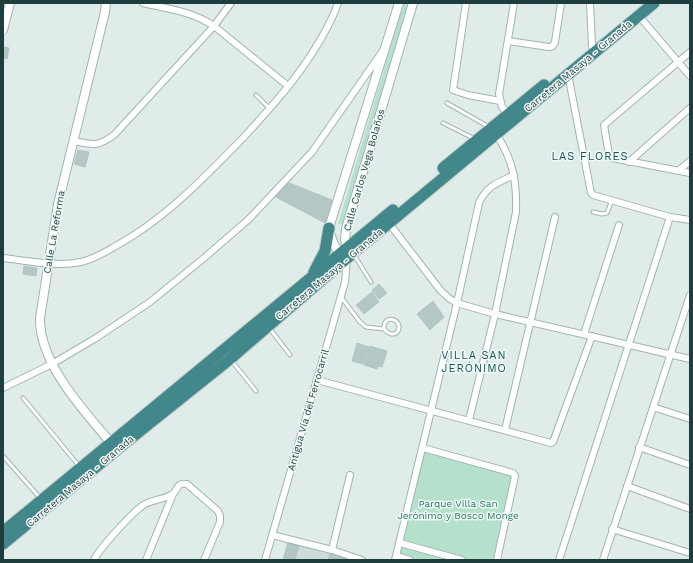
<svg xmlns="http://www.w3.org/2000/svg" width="693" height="563" font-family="'Work Sans',sans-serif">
<rect width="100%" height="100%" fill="#dfecea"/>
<path fill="#cddcda" d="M 288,542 L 351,560 L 283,560 Z"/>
<g fill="#b5e0cc">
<path d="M 404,3 L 410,3 L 343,225 L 338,224 Z"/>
<path d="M 423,448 L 513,473 L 497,560 L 410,560 L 396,556 Z"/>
</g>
<g fill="#b4c7c4" stroke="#b1c7c4">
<path d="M 4,47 L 9,48 L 7,59 L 3,58 Z"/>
<path d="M 78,150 L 89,152 L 85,167 L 74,164 Z"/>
<path d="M 287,182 L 332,200 L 325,223 L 274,196 Z"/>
<path d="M 24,266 L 37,268 L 36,276 L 23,274 Z"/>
<path d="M 379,284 L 387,293 L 379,299 L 372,290 Z"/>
<path d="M 372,292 L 379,302 L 364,314 L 356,305 Z"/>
<path d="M 433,301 L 444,317 L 430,330 L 417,314 Z"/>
<path d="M 357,343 L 369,347 L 363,364 L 352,361 Z"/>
<path d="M 370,346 L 387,351 L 382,367 L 378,366 L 377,369 L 364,365 Z"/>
<path d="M 288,542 L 299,545 L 295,560 L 283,560 Z"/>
<path d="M 330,554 L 351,560 L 328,560 Z"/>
</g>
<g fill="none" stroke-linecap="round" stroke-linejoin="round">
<defs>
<g id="service">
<path d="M 256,95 L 269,108"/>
<path d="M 447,103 L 489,127"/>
<path d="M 443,123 L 475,139"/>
<path d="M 593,212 L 602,214 L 607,213 L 612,200"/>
<path d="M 354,255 L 371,282"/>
<path d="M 341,297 L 360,322 L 366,327 L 384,329 C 387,333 394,337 398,331 C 404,320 383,312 384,329"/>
<path d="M 270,329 L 290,355"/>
<path d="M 231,360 L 256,391"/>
<path d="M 23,398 L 79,466"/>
<path d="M 3,456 L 41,499"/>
</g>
<g id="minor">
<path d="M 143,3 C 169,9 191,11 214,26 L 288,86"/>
<path d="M 466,3 L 453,90 L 468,95 L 500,101"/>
<path d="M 590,3 L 592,46"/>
<path d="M 639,16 L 690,76"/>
<path d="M 508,41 L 549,47 L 553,46 L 555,42 L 561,3"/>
<path d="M 690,52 L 604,125 L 609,155 L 612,158 L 690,173"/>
<path d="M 568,74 L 591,193 L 593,195 L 670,217 L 690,220"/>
<path d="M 508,114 L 502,107 L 499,94 L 514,3"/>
<path d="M 74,141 C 93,145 99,147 115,134 L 214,26 L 231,3"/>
<path d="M 629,162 L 690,108"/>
<path d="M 678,171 L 690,161"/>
<path d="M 388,222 L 441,291 L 450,299 L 457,303 L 495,314 L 690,359"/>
<path d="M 3,258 C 28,261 56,267 81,262 C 93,259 104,253 114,247 C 164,220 204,178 243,138 C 265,114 288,89 307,61 C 319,43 331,24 338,3"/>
<path d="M 584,334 L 619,225"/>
<path d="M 317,380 L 551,443 L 553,442 L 592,336"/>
<path d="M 3,388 L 52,364 L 96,338 L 150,302 L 204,258 L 249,219 L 312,152 L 382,52"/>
<path d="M 653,407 L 690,419"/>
<path d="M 469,420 L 495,314 L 516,212 C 517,182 513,159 496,134"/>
<path d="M 505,430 L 555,217"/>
<path d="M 639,447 L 690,465"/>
<path d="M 423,448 L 513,473 L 515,476 L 497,560"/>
<path d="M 627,486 L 690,509"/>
<path d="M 612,529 L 690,553"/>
<path d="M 272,535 L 332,550 L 362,560"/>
<path d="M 400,543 L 462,560"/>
<path d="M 332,550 L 350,475"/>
<path d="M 396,556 L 410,560"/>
<path d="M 94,560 C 99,549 131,514 142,506 C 150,500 162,500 171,495 C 179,491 175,482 187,484 L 218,511 L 220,516 L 220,522 L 204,560"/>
<path d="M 146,560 L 173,494"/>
<path d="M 265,560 L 345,282 L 347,259"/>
<path d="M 395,560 L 457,303 L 479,203 C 487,185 498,183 514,175"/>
<path d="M 559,560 L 670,217"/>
<path d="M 603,560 L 690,295"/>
</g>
<g id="tertiary">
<path d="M 106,3 L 105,12 L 58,204 L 40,318 C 39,363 84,411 111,443"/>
<path d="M 3,30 L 10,3"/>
<path d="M 348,251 L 345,239 L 346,229 L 413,3"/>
<path d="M 344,257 C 335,250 331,239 329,228 L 399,3"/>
</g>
<g id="trunk">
<path d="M 443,168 L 544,85"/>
<path d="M 314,272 L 325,251 L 329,228"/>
<path d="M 3,532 L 393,210"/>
<path d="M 3,544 L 125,443 L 230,359 L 353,253 L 654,3"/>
</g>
</defs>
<use href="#service" stroke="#a1b4b3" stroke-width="5"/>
<use href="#minor" stroke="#a1b4b3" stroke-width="8"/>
<use href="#tertiary" stroke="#a1b4b3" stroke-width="10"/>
<use href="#trunk" stroke="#c0c9c9" stroke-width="13"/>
<use href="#service" stroke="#fff" stroke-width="3"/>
<use href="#minor" stroke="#fff" stroke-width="6"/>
<use href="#tertiary" stroke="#fff" stroke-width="8"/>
<use href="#trunk" stroke="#42888a" stroke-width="11"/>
</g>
<g text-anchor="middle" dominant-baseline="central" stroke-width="3" stroke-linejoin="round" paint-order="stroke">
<g font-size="10" fill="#1e3e3e" stroke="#f0f9f7">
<text transform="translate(578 66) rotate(-40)">Carretera Masaya - Granada</text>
<text transform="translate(364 170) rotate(-74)">Calle Carlos Vega Bolaños</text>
<text transform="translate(54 232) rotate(-80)">Calle La Reforma</text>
<text transform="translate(329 274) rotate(-40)">Carretera Masaya - Granada</text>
<text transform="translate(308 410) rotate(-74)">Antigua Vía del Ferrocarril</text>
<text transform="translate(80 481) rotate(-40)">Carretera Masaya - Granada</text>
</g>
<g font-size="10" fill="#237a5c" stroke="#f0f9f7">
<text x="458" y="503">Parque Villa San<tspan x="458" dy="12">Jerónimo y Bosco Monge</tspan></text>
</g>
<g font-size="11" letter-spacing="1" fill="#185153" stroke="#f0f9f7">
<text x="590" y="156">LAS FLORES</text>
<text x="474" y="355">VILLA SAN<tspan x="474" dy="13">JERÓNIMO</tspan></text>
</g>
</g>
<rect width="693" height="563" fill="none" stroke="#1e3e3e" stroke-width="8"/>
</svg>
